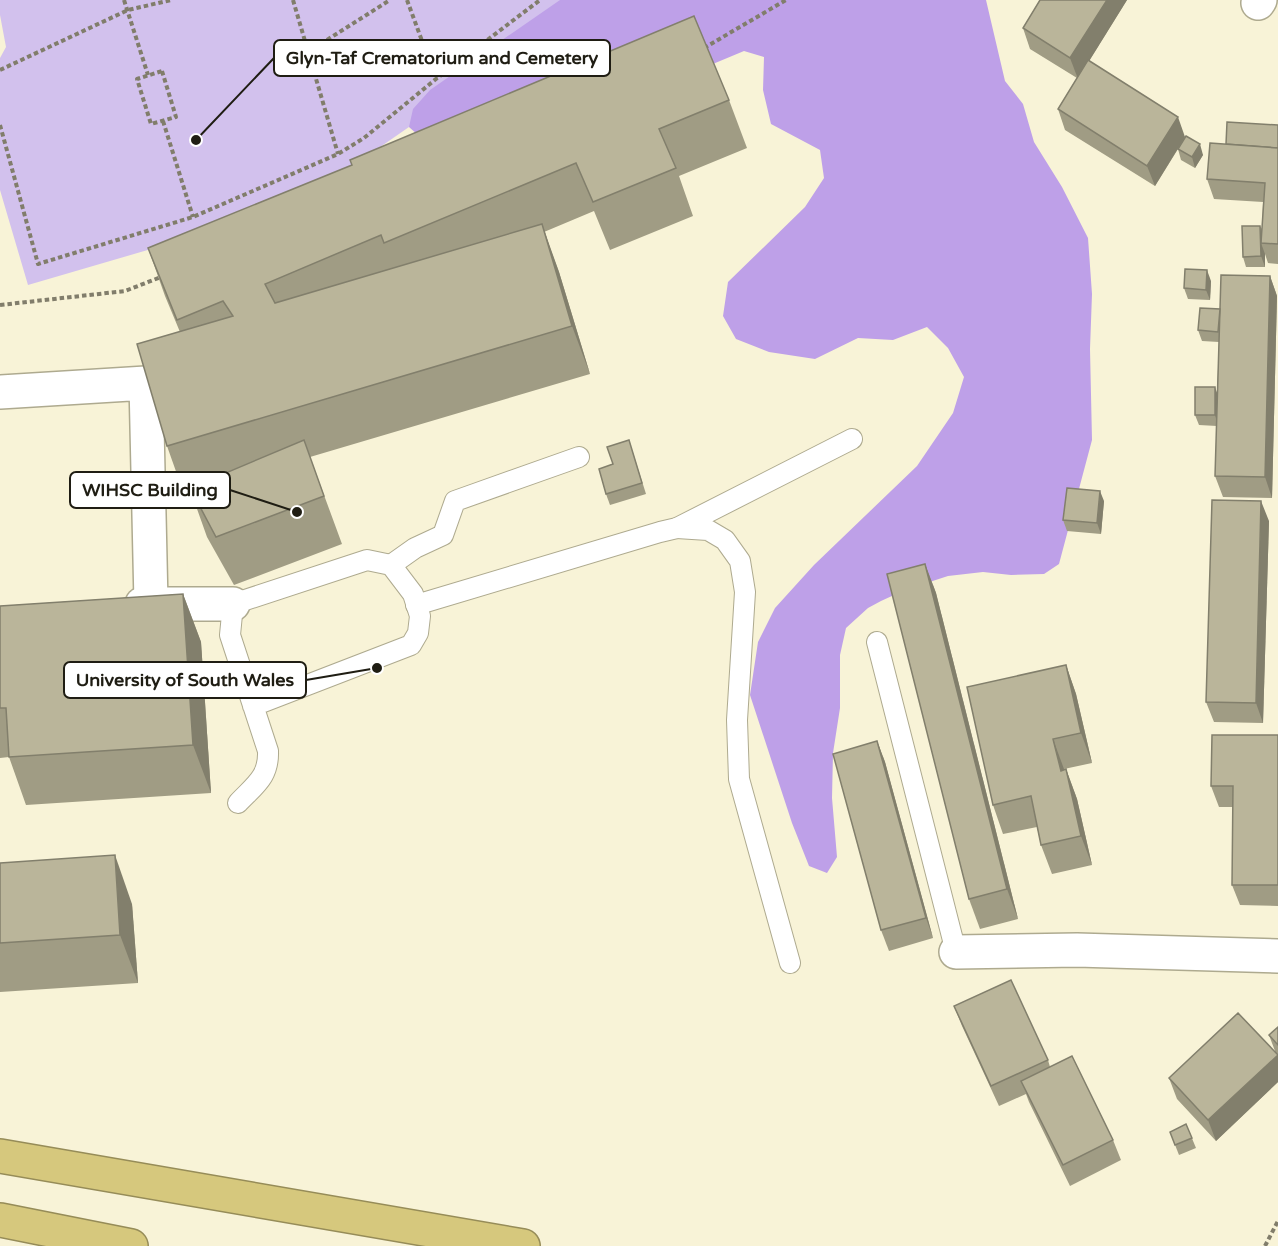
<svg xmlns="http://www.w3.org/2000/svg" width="1278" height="1246" font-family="'Varela Round',sans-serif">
<rect width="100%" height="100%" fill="#f8f3d7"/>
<path fill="#d2c1ed" d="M 0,0 L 683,0 L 409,127 L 373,152 L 309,189 L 199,235 L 28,285 L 0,190 L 0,58 L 6,47 L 0,15 Z"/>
<path fill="#bea0e8" d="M 560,0 L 986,0 L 1005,81 L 1023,104 L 1034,142 L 1062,187 L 1088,238 L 1092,294 L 1090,349 L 1092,440 L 1059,564 L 1044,574 L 1011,575 L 983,572 L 948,576 L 905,590 L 881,601 L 868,608 L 846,628 L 840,655 L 840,708 L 833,753 L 832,798 L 837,857 L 827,873 L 809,866 L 792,823 L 750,695 L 758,642 L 775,608 L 814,565 L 917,466 L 953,413 L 964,377 L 948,348 L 927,327 L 893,340 L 858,338 L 815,359 L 769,352 L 736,339 L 723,316 L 728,282 L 805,207 L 824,178 L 820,150 L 771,124 L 763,90 L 764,57 L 744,51 L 478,162 L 427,143 L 409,127 L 413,109 L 430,90 Z"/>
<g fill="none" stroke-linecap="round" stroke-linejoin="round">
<defs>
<g id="lane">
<path d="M 677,528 L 708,530 L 725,540 L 740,561 L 745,592 L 737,720 L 739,779 L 790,963"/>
<path d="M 391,565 L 415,548 L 443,535 L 455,501 L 579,457"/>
<path d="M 416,605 L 660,532 L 677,528 L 852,439"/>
<path d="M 877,642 L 956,952"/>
<path d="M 238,803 C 255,785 269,777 268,751 L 230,635 L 233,604 L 367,560 L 391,565 L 413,594 L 420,616 L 418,633 L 411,645 L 253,706"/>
</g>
<g id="street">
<path d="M 1258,3 L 1260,0"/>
<path d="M 0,392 L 146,383 L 151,603"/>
<path d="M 142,604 L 233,604"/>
<path d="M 956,952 L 1077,950 L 1278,956"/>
</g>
<g id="highway">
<path d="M 0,1156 L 523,1246"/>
<path d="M 0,1220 L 131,1246"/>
</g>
</defs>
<use href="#lane" stroke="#aeaa8f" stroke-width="22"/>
<use href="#street" stroke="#aeaa8f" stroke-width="36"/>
<use href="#highway" stroke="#968c58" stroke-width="36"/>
<g stroke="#817d6b" stroke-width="4" stroke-dasharray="4.5 3" stroke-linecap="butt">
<path d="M 124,0 L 148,75"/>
<path d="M 293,0 L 338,154"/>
<path d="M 407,0 L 436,79"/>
<path d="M 704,48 L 786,0"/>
<path d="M 308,52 L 390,0"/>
<path d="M 0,70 L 128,10 L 171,0"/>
<path d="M 162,71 L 176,117 L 151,124 L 137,79 Z"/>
<path d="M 163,121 L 193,217"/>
<path d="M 0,125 L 38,264 L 193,217 L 338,154 L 364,138 L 436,79 L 540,0"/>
<path d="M 0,305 L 125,291 L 161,277"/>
<path d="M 1265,1246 L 1278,1221"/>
</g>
<use href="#lane" stroke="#fff" stroke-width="20"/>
<use href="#street" stroke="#fff" stroke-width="33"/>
<use href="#highway" stroke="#d6c87d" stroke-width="33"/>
</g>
<g fill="#a09c84">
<path d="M 1040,0 L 1127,0 L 1089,61 L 1185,137 L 1203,155 L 1195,168 L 1181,160 L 1178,149 L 1155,186 L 1065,130 L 1058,109 L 1077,78 L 1030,49 L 1023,28 Z"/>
<path d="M 729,100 L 747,148 L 679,176 L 693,216 L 610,250 L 594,211 L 544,232 L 559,272 L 590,374 L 310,457 L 342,544 L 234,585 L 207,537 L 191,492 L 184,494 L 167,446 L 180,332 L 165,296 L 148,248 Z"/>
<path d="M 1278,125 L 1278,264 L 1268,263 L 1265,254 L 1265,267 L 1246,267 L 1243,257 L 1260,226 L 1262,229 L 1263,202 L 1214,199 L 1207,179 L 1226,144 Z"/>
<path d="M 1270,276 L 1277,296 L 1272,498 L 1223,497 L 1215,476 L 1217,426 L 1199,425 L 1195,415 L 1217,394 L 1219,342 L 1202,341 L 1198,330 L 1220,309 Z"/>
<path d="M 1211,281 L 1210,300 L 1188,299 L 1184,288 Z"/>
<path d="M 629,440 L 646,494 L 610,505 L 606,494 L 613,464 Z"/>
<path d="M 1104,501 L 1101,534 L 1067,531 L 1063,520 Z"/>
<path d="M 1269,521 L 1263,723 L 1214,722 L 1206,702 Z"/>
<path d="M 925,564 L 936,593 L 1018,919 L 980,929 L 969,899 Z"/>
<path d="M 183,594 L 201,642 L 211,793 L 26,805 L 9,757 L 0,758 L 0,606 Z"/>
<path d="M 1066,665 L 1076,694 L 1092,763 L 1064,769 L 1064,770 L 1066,769 L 1077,799 L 1092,865 L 1052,874 L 1041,845 L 1037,827 L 1003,834 L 993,805 Z"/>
<path d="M 1278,735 L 1278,906 L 1240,905 L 1232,885 L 1233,807 L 1219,807 L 1211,786 Z"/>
<path d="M 877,741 L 885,762 L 933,938 L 889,951 L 881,930 Z"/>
<path d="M 0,863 L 132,904 L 138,983 L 0,992 Z"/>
<path d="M 954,1006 L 1048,1060 L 1050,1067 L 1113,1140 L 1121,1160 L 1070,1186 L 1029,1102 L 1026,1094 L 999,1106 L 962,1026 Z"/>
<path d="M 1278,1027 L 1278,1082 L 1216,1141 L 1177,1099 L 1169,1078 L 1275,1051 L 1269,1035 Z"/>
<path d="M 1186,1124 L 1196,1148 L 1179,1155 L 1170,1132 Z"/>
</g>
<g fill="#827f6c">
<path d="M 1107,0 L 1127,0 L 1078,79 L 1070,58 Z"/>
<path d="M 1178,117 L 1185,137 L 1155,186 L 1147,166 Z"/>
<path d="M 1200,144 L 1203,155 L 1195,168 L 1192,157 Z"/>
<path d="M 542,224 L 559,272 L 590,374 L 572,326 Z"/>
<path d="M 1261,243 L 1265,254 L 1265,267 L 1261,256 Z"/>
<path d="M 1207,270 L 1211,281 L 1210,300 L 1206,290 Z"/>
<path d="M 1270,276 L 1277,296 L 1272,498 L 1265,477 Z"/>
<path d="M 1215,387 L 1219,398 L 1218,426 L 1215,415 Z"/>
<path d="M 1100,491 L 1104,501 L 1101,534 L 1097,523 Z"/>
<path d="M 1261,501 L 1269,521 L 1263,723 L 1256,703 Z"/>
<path d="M 925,564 L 936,593 L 1018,919 L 1007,889 Z"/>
<path d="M 183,594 L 201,642 L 211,793 L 193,745 Z"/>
<path d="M 1066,665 L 1076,694 L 1092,763 L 1081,733 Z"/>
<path d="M 1053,739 L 1064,769 L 1071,800 L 1061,771 Z"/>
<path d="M 877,741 L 885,762 L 933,938 L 926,918 Z"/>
<path d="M 1066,769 L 1077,799 L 1092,865 L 1081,836 Z"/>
<path d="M 115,855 L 132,904 L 138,983 L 120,935 Z"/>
<path d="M 1278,1055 L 1278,1082 L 1216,1141 L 1208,1120 Z"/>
</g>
<g fill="#bab59a" stroke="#827f6c" stroke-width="1.5">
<path d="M 1040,0 L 1107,0 L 1070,58 L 1023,28 Z"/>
<path d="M 694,16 L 729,100 L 659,129 L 676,168 L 593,202 L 576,163 L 384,243 L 381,235 L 265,284 L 275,303 L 542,224 L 572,326 L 167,446 L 137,344 L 233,316 L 223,301 L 177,320 L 148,248 L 352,165 L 350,160 Z"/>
<path d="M 1088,60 L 1178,117 L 1147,166 L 1058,109 Z"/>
<path d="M 1227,122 L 1278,125 L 1278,148 L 1226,144 Z"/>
<path d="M 1186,136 L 1200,144 L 1192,157 L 1178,149 Z"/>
<path d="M 1210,143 L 1278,148 L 1278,244 L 1261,243 L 1265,183 L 1207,179 Z"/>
<path d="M 1242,226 L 1260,226 L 1261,256 L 1243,257 Z"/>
<path d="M 1185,269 L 1207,270 L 1206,290 L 1184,288 Z"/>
<path d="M 1221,275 L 1270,276 L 1265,477 L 1215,476 Z"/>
<path d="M 1200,308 L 1220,309 L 1218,332 L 1198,330 Z"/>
<rect x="1195" y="387" width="20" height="28"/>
<path d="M 304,440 L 324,496 L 216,537 L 190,488 Z"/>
<path d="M 629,440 L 642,483 L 606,494 L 599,469 L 613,464 L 607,447 Z"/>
<path d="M 1067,488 L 1100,491 L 1097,523 L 1063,520 Z"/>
<path d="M 1212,500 L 1261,501 L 1256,703 L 1206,702 Z"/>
<path d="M 925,564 L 1007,889 L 969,899 L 887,574 Z"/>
<path d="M 183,594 L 193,745 L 9,757 L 6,708 L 0,708 L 0,606 Z"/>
<path d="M 1066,665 L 1081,733 L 1053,739 L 1061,771 L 1066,769 L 1081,836 L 1041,845 L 1031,796 L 993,805 L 967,687 Z"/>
<path d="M 1212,735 L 1278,735 L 1278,885 L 1232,885 L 1233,786 L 1211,786 Z"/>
<path d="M 877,741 L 926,918 L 881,930 L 833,754 Z"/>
<path d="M 115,855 L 120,935 L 0,943 L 0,863 Z"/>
<path d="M 1011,980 L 1048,1060 L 991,1086 L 954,1006 Z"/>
<path d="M 1238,1013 L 1278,1055 L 1208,1120 L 1169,1078 Z"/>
<path d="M 1278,1027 L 1278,1045 L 1269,1035 Z"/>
<path d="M 1072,1056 L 1113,1140 L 1063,1165 L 1021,1081 Z"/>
<path d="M 1186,1124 L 1192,1138 L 1175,1145 L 1170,1132 Z"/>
</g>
<path fill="none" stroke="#1f1d13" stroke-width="2" d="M196 140L274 58M297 512L230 490M377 668L306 680"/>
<g fill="#1f1d13" stroke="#fff" stroke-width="2">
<circle cx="196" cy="140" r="6"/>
<circle cx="297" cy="512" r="6"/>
<circle cx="377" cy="668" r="6"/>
</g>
<g fill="#fff" stroke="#1f1d13" stroke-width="2">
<rect x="274" y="40" width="336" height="36" rx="6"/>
<rect x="70" y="472" width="160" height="36" rx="6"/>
<rect x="64" y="662" width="242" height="36" rx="6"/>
</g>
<g font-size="18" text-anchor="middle" font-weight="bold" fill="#1f1d13">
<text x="442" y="64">Glyn-Taf Crematorium and Cemetery</text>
<text x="150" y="496">WIHSC Building</text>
<text x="185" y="686">University of South Wales</text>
</g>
</svg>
